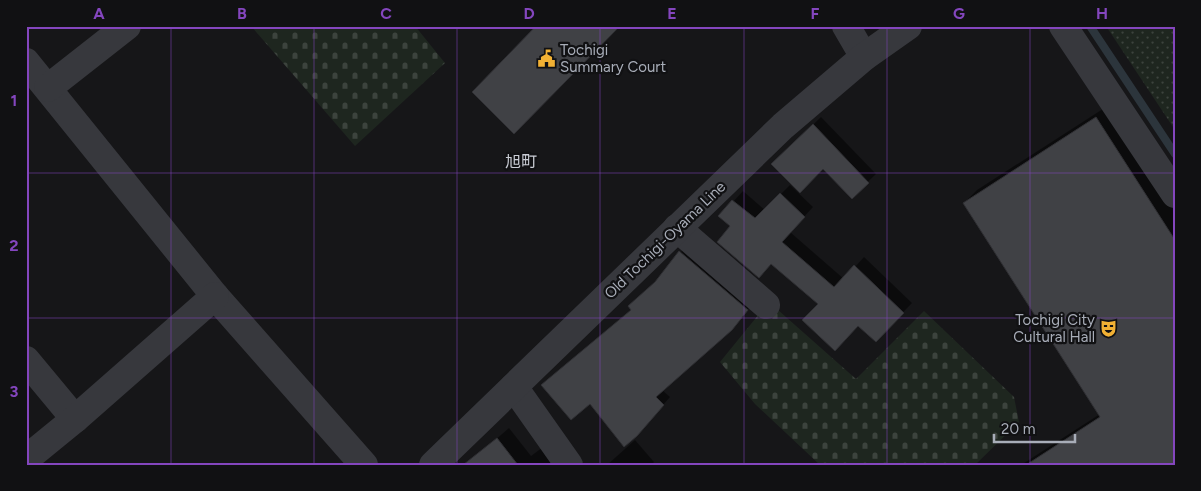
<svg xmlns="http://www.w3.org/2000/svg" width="1201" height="491" font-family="Figtree,'Noto Sans JP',sans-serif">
<defs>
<pattern id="cemetery-stones" width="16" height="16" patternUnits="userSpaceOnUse" patternTransform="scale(1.25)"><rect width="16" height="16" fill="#1e261f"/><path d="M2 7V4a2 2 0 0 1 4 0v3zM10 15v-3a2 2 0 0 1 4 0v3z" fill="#3c433d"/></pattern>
<pattern id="park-dots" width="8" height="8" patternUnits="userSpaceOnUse" patternTransform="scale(1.25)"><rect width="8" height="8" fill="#1e261f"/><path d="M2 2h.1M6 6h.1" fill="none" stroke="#3c433d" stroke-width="1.8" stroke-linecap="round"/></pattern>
</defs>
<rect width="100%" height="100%" fill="#161618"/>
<g fill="url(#cemetery-stones)">
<path d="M 251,26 L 415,26 L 445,63 L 355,146 Z"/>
<path d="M 769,302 L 856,379 L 924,311 L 1014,397 L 1019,422 L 975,465 L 820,465 L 755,404 L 720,362 Z"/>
</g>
<path fill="url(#park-dots)" d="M 1106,26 L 1175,26 L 1175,130 Z"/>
<g fill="#0007">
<path d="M 1109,105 L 1175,208 L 1175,465 L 1021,465 L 1100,414 L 964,203 L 977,190 Z"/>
<path d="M 821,117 L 876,174 L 852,197 L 823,167 L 773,164 Z"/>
<path d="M 790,185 L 813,207 L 790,232 L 844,279 L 864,257 L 912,303 L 876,340 L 859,324 L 820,304 L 720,216 L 743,191 L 765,210 Z"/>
<path d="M 687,245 L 754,302 L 731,329 L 662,390 L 670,397 L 643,428 L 633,309 Z"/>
<path d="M 509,428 L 531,456 L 551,441 L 569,465 L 489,465 L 480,453 Z"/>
<path d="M 635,440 L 654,462 L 651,465 L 607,465 Z"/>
</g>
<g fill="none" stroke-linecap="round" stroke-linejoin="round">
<path stroke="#2c353c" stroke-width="8" d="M 1090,26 L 1175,154"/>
</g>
<g fill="#404145" stroke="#303034">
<path d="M 536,26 L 620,26 L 514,134 L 472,92 Z"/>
<path d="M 1096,117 L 1175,240 L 1175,465 L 1026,465 L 1100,417 L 963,203 Z"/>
<path d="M 813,124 L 869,183 L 852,199 L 823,169 L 800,193 L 771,164 Z"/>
<path d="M 780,193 L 805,217 L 782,242 L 834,287 L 854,265 L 904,313 L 876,342 L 858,326 L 835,351 L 802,320 L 818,304 L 771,264 L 759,278 L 717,242 L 730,226 L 718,216 L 732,200 L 755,218 Z"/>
<path d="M 679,251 L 748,310 L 732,330 L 656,397 L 664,405 L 637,436 L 624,447 L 590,404 L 571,420 L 541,385 L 631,310 L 628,306 L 655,282 Z"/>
<path d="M 497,438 L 518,465 L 463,465 Z"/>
</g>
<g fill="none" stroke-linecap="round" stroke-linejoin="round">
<g stroke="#37383d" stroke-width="28">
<path d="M 846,26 L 864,57"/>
<path d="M 1063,26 L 1175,194"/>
<path d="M 26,62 L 215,296 L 364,465"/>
<path d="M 48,88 L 127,26"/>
<path d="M 677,228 L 766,305"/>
<path d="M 26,360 L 75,419"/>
<path d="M 514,387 L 569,465"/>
<path d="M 26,459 L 75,419 L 215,296"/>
<path d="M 433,465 L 783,126 L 864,57 L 908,26"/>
</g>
</g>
<path fill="none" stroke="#8446be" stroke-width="1" stroke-opacity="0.55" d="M 171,26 L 171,465M 314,26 L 314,465M 457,26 L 457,465M 600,26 L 600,465M 744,26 L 744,465M 887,26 L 887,465M 1030,26 L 1030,465M 26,173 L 1175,173M 26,318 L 1175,318"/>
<defs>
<symbol id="civic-bare" viewBox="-9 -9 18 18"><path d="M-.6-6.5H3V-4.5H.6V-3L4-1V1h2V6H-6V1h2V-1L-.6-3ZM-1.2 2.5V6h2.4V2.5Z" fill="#f2b134" stroke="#111113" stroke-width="2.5" paint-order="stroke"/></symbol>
<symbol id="theatre-bare" viewBox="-9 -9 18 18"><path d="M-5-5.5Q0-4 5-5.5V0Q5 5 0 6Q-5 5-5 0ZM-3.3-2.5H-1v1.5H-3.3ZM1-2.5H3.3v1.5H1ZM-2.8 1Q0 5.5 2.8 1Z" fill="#f2b134" stroke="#111113" stroke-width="2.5" paint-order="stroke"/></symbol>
</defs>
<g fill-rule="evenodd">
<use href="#civic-bare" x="534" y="46" width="25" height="25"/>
<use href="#theatre-bare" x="1096" y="316" width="25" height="25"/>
</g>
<g text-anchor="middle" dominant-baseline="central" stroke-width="4.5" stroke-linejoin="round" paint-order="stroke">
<g font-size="15" fill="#a8adb8" stroke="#111113" text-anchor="start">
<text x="560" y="50">Tochigi<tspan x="560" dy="17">Summary Court</tspan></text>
<text x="1095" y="320" text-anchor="end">Tochigi City<tspan x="1095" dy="17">Cultural Hall</tspan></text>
</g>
<g font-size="15" fill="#a8adb8" stroke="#111113">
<text transform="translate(665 240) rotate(-44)">Old Tochigi-Oyama Line</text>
</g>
<g font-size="16" fill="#c9ccd4" stroke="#111113">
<text x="521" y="161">旭町</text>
</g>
</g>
<rect width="1201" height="491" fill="none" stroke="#111113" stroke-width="55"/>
<path d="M994 434v8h81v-8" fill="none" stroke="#a8adb8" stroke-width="2.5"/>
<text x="1001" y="434" font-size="15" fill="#a8adb8" stroke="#111113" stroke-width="4" paint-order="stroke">20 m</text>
<rect x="28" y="28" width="1146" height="436" fill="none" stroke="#8446be" stroke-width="2"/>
<g font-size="16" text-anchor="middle" font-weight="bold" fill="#8446be">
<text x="99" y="19">A</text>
<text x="242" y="19">B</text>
<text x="386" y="19">C</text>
<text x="529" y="19">D</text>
<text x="672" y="19">E</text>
<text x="815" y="19">F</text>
<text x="959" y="19">G</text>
<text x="1102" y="19">H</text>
<text x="14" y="106">1</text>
<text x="14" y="251">2</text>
<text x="14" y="397">3</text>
</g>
</svg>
